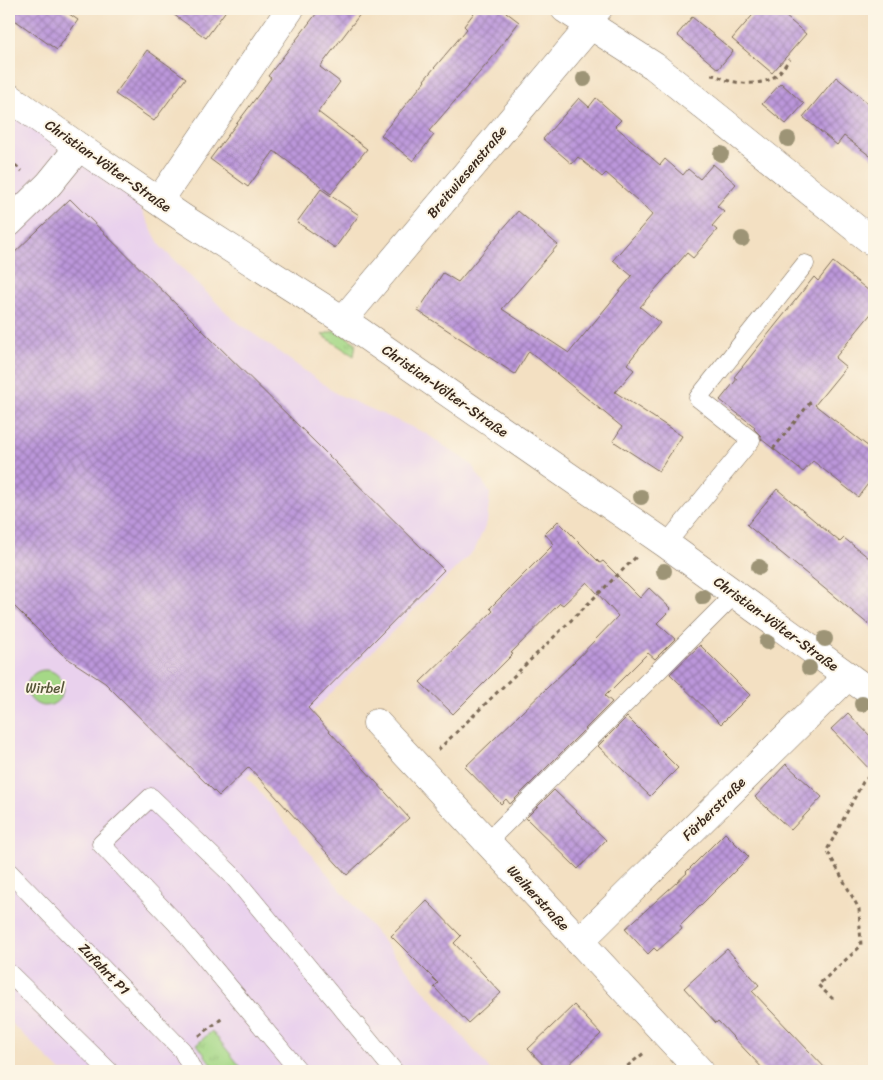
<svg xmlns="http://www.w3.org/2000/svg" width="883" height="1080" font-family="Sriracha,sans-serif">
<defs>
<pattern id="grass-tufts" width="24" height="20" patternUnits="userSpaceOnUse" patternTransform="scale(1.25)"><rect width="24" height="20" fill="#a5d887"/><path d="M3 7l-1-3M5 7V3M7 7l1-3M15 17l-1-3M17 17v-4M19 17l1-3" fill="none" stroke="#8fba74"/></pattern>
<pattern id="building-cross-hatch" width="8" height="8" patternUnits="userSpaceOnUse" patternTransform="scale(1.25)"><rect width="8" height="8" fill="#bc97db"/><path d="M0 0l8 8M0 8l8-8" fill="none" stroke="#9a7bb1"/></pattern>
</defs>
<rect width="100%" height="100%" fill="#fcf5e5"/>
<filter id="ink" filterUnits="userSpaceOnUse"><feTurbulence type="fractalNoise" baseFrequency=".02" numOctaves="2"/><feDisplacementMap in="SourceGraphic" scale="10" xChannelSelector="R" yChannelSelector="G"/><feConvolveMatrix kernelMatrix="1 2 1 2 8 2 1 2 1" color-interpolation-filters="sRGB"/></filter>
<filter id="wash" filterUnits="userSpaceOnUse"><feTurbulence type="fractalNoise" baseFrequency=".0096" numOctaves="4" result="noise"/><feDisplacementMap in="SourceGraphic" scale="20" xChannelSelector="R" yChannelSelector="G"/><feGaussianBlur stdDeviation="1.12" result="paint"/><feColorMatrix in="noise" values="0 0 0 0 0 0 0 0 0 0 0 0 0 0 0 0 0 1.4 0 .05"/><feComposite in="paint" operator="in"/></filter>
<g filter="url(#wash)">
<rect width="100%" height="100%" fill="#f3e0c2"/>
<path fill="#e9d1ed" d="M 9,108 L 129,187 L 161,247 L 233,319 L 337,394 L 425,433 L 471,464 L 490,493 L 487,522 L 475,549 L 247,777 L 491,1071 L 61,1071 L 9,1021 Z"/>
<g fill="url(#grass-tufts)" stroke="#708152">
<path d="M 336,330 L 356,343 L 354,356 L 322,335 Z"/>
<path d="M 212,1031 L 244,1071 L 216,1071 L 197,1044 Z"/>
</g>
<circle fill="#a5d887" stroke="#708152" cx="45" cy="688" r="18"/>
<g id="blocks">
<g fill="url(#building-cross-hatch)">
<path d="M 9,9 L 62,9 L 78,20 L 57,50 L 9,16 Z"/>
<path d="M 166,9 L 227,9 L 206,38 Z"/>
<path d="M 320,9 L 364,9 L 320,67 L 340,82 L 318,112 L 367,149 L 331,194 L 274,151 L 248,187 L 210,159 L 271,78 L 268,76 Z"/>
<path d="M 477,9 L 502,9 L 519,22 L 492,58 L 429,131 L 434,135 L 413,161 L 381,135 L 425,81 L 424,80 L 467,29 L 464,26 Z"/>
<path d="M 758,9 L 777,9 L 806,34 L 772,73 L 732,39 Z"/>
<path d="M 692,17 L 733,51 L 718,69 L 677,35 Z"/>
<path d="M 147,50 L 186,78 L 154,121 L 115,94 Z"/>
<path d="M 836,77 L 874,108 L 874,159 L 844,136 L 837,145 L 803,117 Z"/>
<path d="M 781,83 L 804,104 L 786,124 L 762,104 Z"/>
<path d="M 579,98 L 589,107 L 596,98 L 621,120 L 615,126 L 660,165 L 665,159 L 683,175 L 688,169 L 700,179 L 713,164 L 736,184 L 717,206 L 724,212 L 712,226 L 717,230 L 693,258 L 687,253 L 640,307 L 660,323 L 627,364 L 634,370 L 615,392 L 682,436 L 659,471 L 613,441 L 622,427 L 529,351 L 515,374 L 418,311 L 443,273 L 458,282 L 518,211 L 558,245 L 502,309 L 569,353 L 632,276 L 613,260 L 653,214 L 606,173 L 602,177 L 578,157 L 572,164 L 543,139 Z"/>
<path d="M 321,189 L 359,215 L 335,248 L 297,222 Z"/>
<path d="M 70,199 L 444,570 L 308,708 L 409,818 L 347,875 L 249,767 L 219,796 L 105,683 L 64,656 L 9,601 L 9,258 Z"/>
<path d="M 833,262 L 874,295 L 874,310 L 835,358 L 846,367 L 815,405 L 874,451 L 874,476 L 858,497 L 813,461 L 803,472 L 761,439 L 761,436 L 754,429 L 755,427 L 720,400 L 737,379 L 734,377 L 814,277 L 818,281 Z"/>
<path d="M 777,489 L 840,542 L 844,538 L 874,562 L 874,629 L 747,525 Z"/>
<path d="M 558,521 L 600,563 L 603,561 L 640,598 L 649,588 L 671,609 L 657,623 L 675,639 L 655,659 L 648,653 L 605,696 L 612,702 L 510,804 L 506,799 L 501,804 L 465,767 L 574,662 L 618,616 L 587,582 L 563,605 L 560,603 L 511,653 L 513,654 L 453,714 L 420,682 L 493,611 L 490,608 L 554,544 L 545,534 Z"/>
<path d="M 700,645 L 750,695 L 721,724 L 670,674 Z"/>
<path d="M 848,713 L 874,740 L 874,774 L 831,729 Z"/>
<path d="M 627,717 L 678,768 L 650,796 L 598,746 Z"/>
<path d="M 786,764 L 822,797 L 791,830 L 755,797 Z"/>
<path d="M 554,790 L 606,840 L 578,869 L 526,818 Z"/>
<path d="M 725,833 L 749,857 L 680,926 L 682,929 L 657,951 L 654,948 L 648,954 L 625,929 L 687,873 L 686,872 Z"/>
<path d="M 427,901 L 461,936 L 454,943 L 501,993 L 468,1023 L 434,987 L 438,983 L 391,936 Z"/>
<path d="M 727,949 L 759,985 L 752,991 L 828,1071 L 765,1071 L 718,1021 L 716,1023 L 684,988 Z"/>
<path d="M 574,1005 L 601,1034 L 562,1071 L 549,1071 L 528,1049 Z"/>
</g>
</g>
</g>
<g filter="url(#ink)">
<use href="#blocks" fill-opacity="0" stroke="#7b6a57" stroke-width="1"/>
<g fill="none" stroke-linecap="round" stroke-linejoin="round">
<defs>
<g id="lane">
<path d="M 591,25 L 604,9"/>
<path d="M 666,544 L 751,440 L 698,398 L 805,264"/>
<path d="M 487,842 L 735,594"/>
<path d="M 9,872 L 182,1050 L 193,1071"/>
<path d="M 9,973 L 109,1071"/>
<path d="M 299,1071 L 176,923 L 101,844 L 151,797 L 232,875 L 394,1071"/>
</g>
<g id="street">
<path d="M 565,9 L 654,66 L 874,243"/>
<path d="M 9,97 L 79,147 L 183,218 L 343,320 L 666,544 L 874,695"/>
<path d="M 159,201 L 290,9"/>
<path d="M 9,223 L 49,184 L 79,147"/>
<path d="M 343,320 L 591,25"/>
<path d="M 377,723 L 700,1071"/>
<path d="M 579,942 L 848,676"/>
</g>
</defs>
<use href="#lane" stroke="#7b6a57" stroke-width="19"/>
<use href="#street" stroke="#7b6a57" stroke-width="29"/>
<g stroke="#7b6a57" stroke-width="3" stroke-dasharray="4 4" stroke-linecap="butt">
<path d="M 711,75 C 718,75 724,80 730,81 C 743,84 762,85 774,77 C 780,73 785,65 790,59"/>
<path d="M 9,160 L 22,171"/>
<path d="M 773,449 L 813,399"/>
<path d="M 438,750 L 636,557"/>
<path d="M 833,999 L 818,985 L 861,946 L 859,909 L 827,850 L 863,782 L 874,772"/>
<path d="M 199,1036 L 224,1017"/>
<path d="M 621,1071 L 644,1053"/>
</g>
<use href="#lane" stroke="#fff" stroke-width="18"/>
<use href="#street" stroke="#fff" stroke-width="28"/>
</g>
<g fill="#9d9476">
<circle cx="584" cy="79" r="8"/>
<circle cx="788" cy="139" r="8"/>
<circle cx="721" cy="154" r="8"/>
<circle cx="742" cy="239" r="8"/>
<circle cx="641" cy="497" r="8"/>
<circle cx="759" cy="567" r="8"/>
<circle cx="664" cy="571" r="8"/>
<circle cx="703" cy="597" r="8"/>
<circle cx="825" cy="639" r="8"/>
<circle cx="767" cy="642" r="8"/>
<circle cx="809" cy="668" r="8"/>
<circle cx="862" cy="704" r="8"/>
</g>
</g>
<g text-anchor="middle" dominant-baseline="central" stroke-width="4" stroke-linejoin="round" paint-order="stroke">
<g font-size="14" fill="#3b2a1e" stroke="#fcf5e5">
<text transform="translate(108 166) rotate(35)">Christian-Völter-Straße</text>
<text transform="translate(467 172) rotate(-50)">Breitwiesenstraße</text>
<text transform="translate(445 391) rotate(35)">Christian-Völter-Straße</text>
<text transform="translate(776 624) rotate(36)">Christian-Völter-Straße</text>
<text transform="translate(714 809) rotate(-45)">Färberstraße</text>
<text transform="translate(538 898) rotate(47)">Weiherstraße</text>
<text transform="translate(104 969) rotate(46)">Zufahrt P1</text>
</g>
<g font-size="14" fill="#565638" stroke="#fcf5e5">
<text x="45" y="688">Wirbel</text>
</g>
</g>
<rect width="883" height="1080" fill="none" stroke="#fcf5e5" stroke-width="30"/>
</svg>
